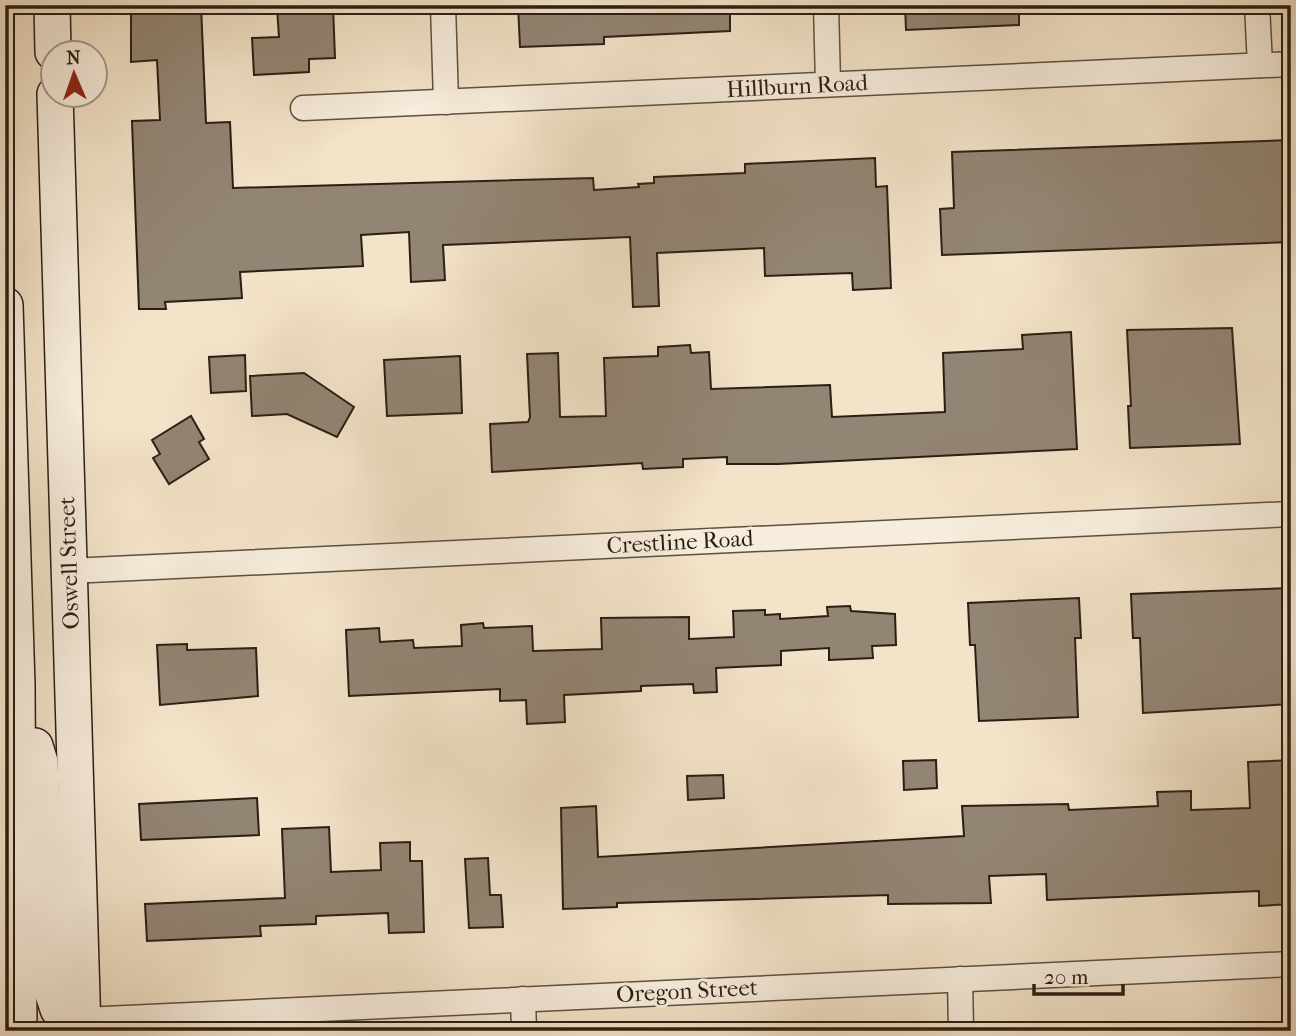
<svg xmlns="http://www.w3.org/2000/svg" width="1296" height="1036" font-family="'IM FELL French Canon',serif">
<rect width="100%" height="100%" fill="#f3e3c9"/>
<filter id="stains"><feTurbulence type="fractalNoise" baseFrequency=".00286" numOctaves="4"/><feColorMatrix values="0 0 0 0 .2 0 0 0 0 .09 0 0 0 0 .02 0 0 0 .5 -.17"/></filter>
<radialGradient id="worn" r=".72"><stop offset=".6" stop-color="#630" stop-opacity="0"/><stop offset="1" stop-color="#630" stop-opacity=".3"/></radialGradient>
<g fill="#928573" stroke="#291f15" stroke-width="2">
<path d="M 131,5 L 201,5 L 206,123 L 230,122 L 233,188 L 593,178 L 594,190 L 639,187 L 638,184 L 654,183 L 654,177 L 745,173 L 745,164 L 875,158 L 876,187 L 887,186 L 891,288 L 853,290 L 852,273 L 765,276 L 764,248 L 657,253 L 659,306 L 633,307 L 630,237 L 443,245 L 445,280 L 411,282 L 409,232 L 361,235 L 363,266 L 240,272 L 242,298 L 165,302 L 166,309 L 139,309 L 132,121 L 160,120 L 157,60 L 131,62 Z"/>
<path d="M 518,5 L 573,5 L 573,9 L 730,5 L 730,31 L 604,37 L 604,44 L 520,47 Z"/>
<path d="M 905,5 L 1019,5 L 1019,25 L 906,30 Z"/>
<path d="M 333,6 L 335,58 L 309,59 L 309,72 L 254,75 L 252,38 L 279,37 L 277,8 Z"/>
<path d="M 1291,140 L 1291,242 L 942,255 L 940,209 L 954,208 L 952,152 Z"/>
<path d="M 1232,328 L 1240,444 L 1130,448 L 1128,406 L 1131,406 L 1127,330 Z"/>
<path d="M 1071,332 L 1077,449 L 778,464 L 727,464 L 727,457 L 683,459 L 683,467 L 643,469 L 642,463 L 492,472 L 490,424 L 528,422 L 530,417 L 527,354 L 558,353 L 560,417 L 606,416 L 604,358 L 658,356 L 658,347 L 690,345 L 691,353 L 709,352 L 711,389 L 830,385 L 832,417 L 945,412 L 943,353 L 1023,349 L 1022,335 Z"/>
<path d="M 245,355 L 246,391 L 211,393 L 209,357 Z"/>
<path d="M 460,356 L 462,413 L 387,416 L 384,360 Z"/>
<path d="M 304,373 L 354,407 L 337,437 L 287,414 L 252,416 L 250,376 Z"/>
<path d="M 191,416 L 204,439 L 199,442 L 209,459 L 169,484 L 153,458 L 160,454 L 152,440 Z"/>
<path d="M 1291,588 L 1291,704 L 1143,713 L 1140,638 L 1133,638 L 1131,594 Z"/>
<path d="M 1079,598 L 1081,638 L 1075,638 L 1078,717 L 979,721 L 975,645 L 970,645 L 968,603 Z"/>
<path d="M 850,606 L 851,611 L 895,614 L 896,645 L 872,646 L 873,658 L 829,660 L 829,648 L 781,651 L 781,665 L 716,668 L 717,692 L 694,693 L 693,684 L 641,686 L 641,691 L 564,695 L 565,722 L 527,724 L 526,700 L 500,701 L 500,689 L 349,696 L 346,630 L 379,628 L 380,642 L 413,640 L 414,648 L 462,646 L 461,625 L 483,623 L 484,628 L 532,626 L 533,651 L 602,649 L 601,618 L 689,617 L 689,639 L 734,637 L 733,611 L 765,610 L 765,615 L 780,614 L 780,619 L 828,616 L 827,607 Z"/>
<path d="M 187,644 L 187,650 L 256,648 L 258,696 L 160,705 L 157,645 Z"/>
<path d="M 936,760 L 937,788 L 904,790 L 903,761 Z"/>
<path d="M 1291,760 L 1291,904 L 1259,906 L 1259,891 L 1047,900 L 1046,874 L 989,876 L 991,903 L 888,904 L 888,895 L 617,903 L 617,907 L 563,909 L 561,808 L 596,806 L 598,857 L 964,836 L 962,806 L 1068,804 L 1069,810 L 1158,806 L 1157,792 L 1191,791 L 1191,810 L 1250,808 L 1248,762 Z"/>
<path d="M 723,775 L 724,798 L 688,800 L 687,776 Z"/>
<path d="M 257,798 L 259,835 L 141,840 L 139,804 Z"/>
<path d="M 329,827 L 331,872 L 381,870 L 380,843 L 410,842 L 410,861 L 422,861 L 424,932 L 389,933 L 388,913 L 316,916 L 316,924 L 260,926 L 261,936 L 147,941 L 145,904 L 285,898 L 282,829 Z"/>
<path d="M 488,858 L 490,895 L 501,895 L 503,927 L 469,928 L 465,859 Z"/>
</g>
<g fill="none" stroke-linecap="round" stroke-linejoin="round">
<defs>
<path id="lane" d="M 291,1010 L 292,1031"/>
<g id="street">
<path d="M 443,5 L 446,102"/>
<path d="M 826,5 L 828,84"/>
<path d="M 1257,5 L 1260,65"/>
<path d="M 303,108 L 1291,64"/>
<path d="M 69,571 L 1291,514"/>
<path d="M 960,979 L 961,1031"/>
<path d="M 523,999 L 524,1031"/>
<path d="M 83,1020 L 1291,964"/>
</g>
<g id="secondary">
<path d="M 52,5 L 53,52"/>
<path d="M 55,94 L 83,1031"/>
<path d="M 5,305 L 17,685 L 19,1031"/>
<path d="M 35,746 L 40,762 L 50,985 L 58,1009 L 83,1020"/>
</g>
</defs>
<use href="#lane" stroke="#5c5042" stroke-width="15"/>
<use href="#street" stroke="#5c5042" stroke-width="27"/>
<use href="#secondary" stroke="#291f15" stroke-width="38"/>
<use href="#lane" stroke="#f7eddc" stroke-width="12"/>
<use href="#street" stroke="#f7eddc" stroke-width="24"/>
<use href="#secondary" stroke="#f7eddc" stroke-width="35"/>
</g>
<g text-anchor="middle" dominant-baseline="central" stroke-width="6" stroke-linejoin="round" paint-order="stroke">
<g font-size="23" fill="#291f15" stroke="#f7eddc">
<text transform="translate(797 86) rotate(-3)">Hillburn Road</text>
<text transform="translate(680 542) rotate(-3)">Crestline Road</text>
<text transform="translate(69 563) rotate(-92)">Oswell Street</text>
<text transform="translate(687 991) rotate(-3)">Oregon Street</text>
</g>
</g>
<rect width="1296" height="1036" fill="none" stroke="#f3e3c9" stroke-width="28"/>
<rect x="7" y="7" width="1282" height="1022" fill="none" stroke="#291f15" stroke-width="3.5"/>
<rect x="14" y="14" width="1268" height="1008" fill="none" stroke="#291f15" stroke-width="2"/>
<g transform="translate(74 74) rotate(358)"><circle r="33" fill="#f7eddc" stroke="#a59b8c" stroke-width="2"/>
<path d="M0-5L12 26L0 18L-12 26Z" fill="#8f2418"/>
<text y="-10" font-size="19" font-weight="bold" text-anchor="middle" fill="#291f15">N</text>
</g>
<path d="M1034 984v10h89v-10" fill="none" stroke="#291f15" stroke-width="3.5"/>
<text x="1044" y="984" font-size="21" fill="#291f15" stroke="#f7eddc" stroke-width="5" paint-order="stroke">20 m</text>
<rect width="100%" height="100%" filter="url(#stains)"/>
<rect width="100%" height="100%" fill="url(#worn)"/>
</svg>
